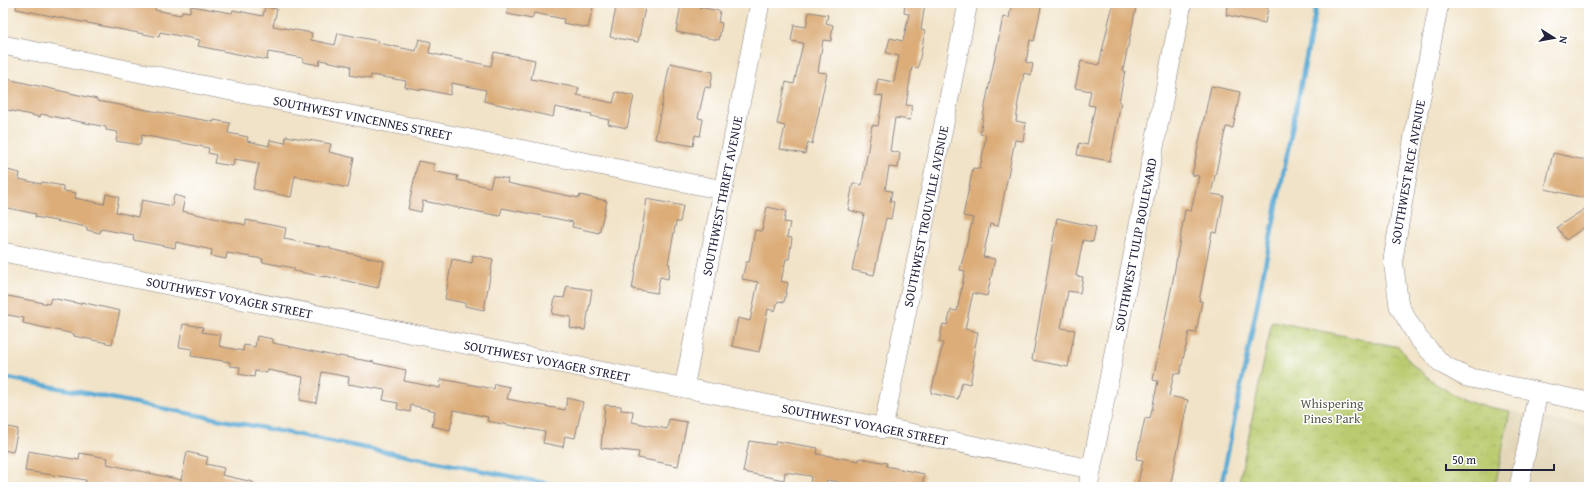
<svg xmlns="http://www.w3.org/2000/svg" width="1592" height="490" font-family="'Gentium Book Plus',serif">
<defs>
<pattern id="park-crowns" width="20" height="18" patternUnits="userSpaceOnUse"><rect width="20" height="18" fill="#b9cb6e"/><path d="M2 6a3 3 0 1 1 6 0M12 15a3 3 0 1 1 6 0" fill="none" stroke="#9fae60"/></pattern>
</defs>
<rect width="100%" height="100%" fill="#fff"/>
<filter id="ink" filterUnits="userSpaceOnUse"><feTurbulence type="fractalNoise" baseFrequency=".025" numOctaves="2"/><feDisplacementMap in="SourceGraphic" scale="8" xChannelSelector="R" yChannelSelector="G"/><feConvolveMatrix kernelMatrix="1 2 1 2 8 2 1 2 1" color-interpolation-filters="sRGB"/></filter>
<filter id="wash" filterUnits="userSpaceOnUse"><feTurbulence type="fractalNoise" baseFrequency=".012" numOctaves="4" result="noise"/><feDisplacementMap in="SourceGraphic" scale="16" xChannelSelector="R" yChannelSelector="G"/><feGaussianBlur stdDeviation="0.9" result="paint"/><feColorMatrix in="noise" values="0 0 0 0 0 0 0 0 0 0 0 0 0 0 0 0 0 1.4 0 .05"/><feComposite in="paint" operator="in"/></filter>
<g filter="url(#wash)">
<rect width="100%" height="100%" fill="#f1e3c7"/>
<path fill="#e3d6b7" d="M 1510,411 L 1589,427 L 1589,487 L 1495,487 Z"/>
<path fill="url(#park-crowns)" stroke="#6e7654" d="M 1272,321 L 1399,347 L 1412,364 L 1436,384 L 1464,400 L 1478,405 L 1510,411 L 1495,487 L 1238,487 Z"/>
<g fill="none" stroke-linecap="round" stroke-linejoin="round">
<g stroke="#5aaad5" stroke-width="4.5">
<path d="M 3,377 L 565,487"/>
<path d="M 1221,487 L 1317,3"/>
</g>
</g>
<g id="blocks">
<g fill="#dcad79">
<path d="M 17,3 L 122,3 L 141,7 L 141,3 L 156,3 L 155,10 L 181,15 L 182,11 L 190,12 L 191,6 L 232,13 L 233,10 L 263,16 L 265,7 L 277,9 L 273,26 L 312,33 L 311,40 L 335,45 L 338,33 L 378,41 L 378,43 L 416,51 L 419,39 L 431,42 L 429,53 L 491,66 L 494,52 L 535,60 L 531,79 L 579,88 L 577,95 L 613,103 L 616,92 L 634,96 L 627,128 L 608,124 L 609,120 L 591,116 L 592,114 L 555,107 L 553,117 L 484,101 L 486,90 L 452,83 L 450,95 L 422,89 L 422,90 L 405,87 L 406,81 L 371,75 L 370,79 L 350,75 L 351,66 L 320,60 L 319,65 L 303,62 L 303,58 L 268,52 L 267,60 L 198,46 L 200,40 L 160,32 L 159,37 L 16,9 Z"/>
<path d="M 509,3 L 594,3 L 588,28 L 563,23 L 564,19 L 534,13 L 532,19 L 507,14 Z"/>
<path d="M 617,3 L 646,3 L 638,42 L 610,37 Z"/>
<path d="M 905,3 L 925,3 L 921,30 L 925,31 L 918,68 L 912,67 L 906,105 L 912,106 L 910,120 L 895,118 L 890,151 L 900,153 L 898,168 L 889,167 L 885,190 L 892,191 L 890,201 L 894,202 L 891,219 L 886,218 L 874,275 L 852,270 L 864,214 L 848,210 L 853,183 L 862,185 L 872,125 L 878,126 L 883,96 L 875,95 L 878,79 L 894,82 L 899,56 L 886,53 L 890,38 L 903,41 L 909,14 L 904,13 Z"/>
<path d="M 1012,3 L 1042,3 L 1034,41 L 1030,40 L 1026,62 L 1033,64 L 1031,75 L 1024,73 L 1017,107 L 1018,107 L 1016,121 L 1026,123 L 1023,141 L 1015,140 L 998,226 L 990,224 L 983,257 L 995,259 L 987,296 L 973,293 L 965,329 L 978,332 L 972,363 L 974,364 L 970,384 L 962,382 L 958,399 L 931,393 L 943,343 L 939,342 L 943,324 L 947,325 L 951,310 L 957,311 L 965,271 L 960,270 L 973,218 L 963,216 L 973,168 L 980,169 L 986,135 L 980,134 L 986,101 L 1003,17 L 1009,18 Z"/>
<path d="M 1113,3 L 1137,3 L 1123,70 L 1125,71 L 1119,102 L 1121,102 L 1110,161 L 1077,155 L 1079,143 L 1087,145 L 1095,106 L 1088,105 L 1091,91 L 1075,88 L 1081,61 L 1099,65 Z"/>
<path d="M 1229,3 L 1269,3 L 1265,23 L 1226,15 Z"/>
<path d="M 681,4 L 720,11 L 718,22 L 722,23 L 719,40 L 676,32 Z"/>
<path d="M 809,12 L 828,15 L 826,23 L 833,25 L 831,41 L 823,40 L 818,72 L 827,73 L 812,144 L 808,142 L 805,154 L 780,149 L 785,126 L 777,124 L 786,82 L 794,84 L 803,43 L 791,41 L 794,25 L 806,27 Z"/>
<path d="M 670,63 L 713,72 L 710,88 L 705,87 L 698,118 L 703,119 L 700,136 L 695,135 L 693,146 L 655,139 Z"/>
<path d="M 7,79 L 97,99 L 97,101 L 214,122 L 214,120 L 230,123 L 228,133 L 248,137 L 247,141 L 269,146 L 270,140 L 285,143 L 286,136 L 331,144 L 329,152 L 354,158 L 348,188 L 295,176 L 291,197 L 253,189 L 259,163 L 234,159 L 233,166 L 214,163 L 216,155 L 208,153 L 209,148 L 142,135 L 140,145 L 116,141 L 118,132 L 106,130 L 106,127 L 41,114 L 40,117 L 3,109 L 3,96 Z"/>
<path d="M 1211,86 L 1240,92 L 1233,128 L 1226,127 L 1211,194 L 1224,196 L 1217,233 L 1212,232 L 1199,301 L 1202,301 L 1196,333 L 1189,332 L 1180,374 L 1174,373 L 1169,396 L 1188,400 L 1170,487 L 1137,487 L 1143,460 L 1136,459 L 1145,418 L 1150,419 L 1158,381 L 1153,380 L 1173,280 L 1185,210 L 1191,211 L 1199,176 L 1192,175 Z"/>
<path d="M 1553,153 L 1589,161 L 1589,199 L 1545,189 Z"/>
<path d="M 418,161 L 434,164 L 432,171 L 458,176 L 457,180 L 490,187 L 493,176 L 508,179 L 507,183 L 579,198 L 580,195 L 607,201 L 599,233 L 572,227 L 573,222 L 502,208 L 500,216 L 423,201 L 421,212 L 408,209 Z"/>
<path d="M 3,169 L 20,173 L 19,179 L 41,184 L 42,182 L 63,186 L 63,191 L 76,193 L 75,198 L 104,204 L 106,194 L 119,197 L 116,212 L 138,217 L 142,200 L 172,206 L 174,195 L 185,198 L 182,211 L 246,225 L 246,220 L 286,228 L 284,239 L 331,248 L 330,249 L 384,261 L 378,288 L 325,276 L 325,277 L 294,271 L 294,268 L 262,262 L 263,259 L 227,253 L 226,259 L 211,256 L 212,250 L 176,242 L 175,248 L 133,240 L 134,235 L 101,229 L 100,233 L 87,230 L 87,227 L 35,217 L 36,214 L 3,207 Z"/>
<path d="M 647,199 L 683,206 L 680,222 L 676,222 L 668,264 L 670,264 L 668,279 L 660,277 L 657,293 L 632,289 Z"/>
<path d="M 1589,206 L 1589,224 L 1566,240 L 1557,227 Z"/>
<path d="M 767,207 L 786,211 L 784,222 L 790,223 L 787,237 L 792,238 L 789,259 L 786,259 L 781,281 L 788,283 L 784,302 L 778,301 L 775,311 L 768,309 L 759,352 L 732,346 L 738,318 L 750,321 L 758,282 L 742,279 L 746,262 L 749,262 L 755,230 L 762,231 Z"/>
<path d="M 1057,218 L 1096,227 L 1093,242 L 1083,240 L 1076,276 L 1083,277 L 1080,293 L 1068,291 L 1061,328 L 1075,330 L 1068,367 L 1032,360 Z"/>
<path d="M 473,255 L 493,259 L 484,310 L 465,306 L 465,303 L 445,299 L 452,259 L 472,263 Z"/>
<path d="M 567,286 L 592,290 L 585,330 L 570,328 L 571,317 L 552,314 L 555,297 L 564,298 Z"/>
<path d="M 3,295 L 49,304 L 51,298 L 81,304 L 81,302 L 120,311 L 112,344 L 74,336 L 74,334 L 23,323 L 24,318 L 3,314 Z"/>
<path d="M 183,324 L 203,327 L 202,332 L 221,335 L 219,346 L 243,351 L 244,345 L 255,347 L 257,336 L 273,339 L 273,343 L 339,357 L 339,356 L 374,362 L 374,363 L 406,370 L 404,381 L 440,388 L 441,379 L 494,389 L 495,384 L 510,387 L 507,399 L 565,410 L 567,398 L 583,402 L 575,438 L 565,436 L 563,447 L 543,443 L 545,432 L 487,421 L 488,417 L 454,410 L 450,430 L 432,426 L 435,411 L 411,405 L 410,412 L 397,409 L 398,403 L 383,400 L 385,390 L 348,384 L 349,377 L 322,372 L 316,403 L 300,400 L 303,377 L 268,370 L 267,373 L 255,371 L 254,377 L 239,374 L 240,367 L 230,366 L 230,362 L 191,356 L 192,349 L 179,347 Z"/>
<path d="M 605,405 L 621,406 L 621,410 L 633,411 L 632,422 L 667,429 L 669,419 L 687,422 L 678,466 L 638,458 L 639,452 L 601,448 Z"/>
<path d="M 3,426 L 18,429 L 13,452 L 3,450 Z"/>
<path d="M 749,441 L 775,445 L 776,441 L 818,448 L 817,454 L 859,461 L 860,458 L 887,463 L 886,466 L 924,474 L 922,487 L 854,487 L 855,485 L 827,480 L 825,486 L 810,484 L 811,476 L 785,472 L 784,480 L 743,472 Z"/>
<path d="M 28,451 L 79,460 L 80,453 L 108,458 L 107,464 L 181,480 L 187,452 L 208,457 L 206,464 L 224,468 L 222,475 L 253,482 L 252,487 L 213,487 L 195,483 L 194,487 L 129,487 L 102,483 L 102,487 L 100,487 L 85,485 L 86,480 L 25,471 Z"/>
</g>
</g>
</g>
<g filter="url(#ink)">
<use href="#blocks" fill-opacity="0" stroke="#8a8281" stroke-width="1"/>
<g fill="none" stroke-linecap="round" stroke-linejoin="round">
<defs>
<g id="minor">
<path d="M 1439,3 L 1418,112 L 1393,259 L 1399,306 L 1418,338 L 1442,364 L 1466,377 L 1589,402"/>
<path id="s1" d="M 3,45 L 723,190"/>
<path id="s2" d="M 3,252 L 1091,469"/>
<path id="s3" d="M 684,388 L 760,3"/>
<path id="s4" d="M 883,429 L 968,3"/>
<path id="s5" d="M 1088,487 L 1182,3"/>
<path d="M 1519,487 L 1538,392"/>
</g>
</defs>
<use href="#minor" stroke="#8a8281" stroke-width="20"/>
<use href="#minor" stroke="#fff" stroke-width="19"/>
</g>
</g>
<g text-anchor="middle" dominant-baseline="central" stroke-width="3" stroke-linejoin="round" paint-order="stroke">
<g font-size="13" fill="#22223b" stroke="#fff">
<text stroke="none"><textPath href="#s1" startOffset="367">SOUTHWEST VINCENNES STREET</textPath></text>
<text transform="translate(1408 172) rotate(-80)">SOUTHWEST RICE AVENUE</text>
<text stroke="none"><textPath href="#s3" startOffset="196">SOUTHWEST THRIFT AVENUE</textPath></text>
<text stroke="none"><textPath href="#s4" startOffset="217">SOUTHWEST TROUVILLE AVENUE</textPath></text>
<text stroke="none"><textPath href="#s5" startOffset="247">SOUTHWEST TULIP BOULEVARD</textPath></text>
<text stroke="none"><textPath href="#s2" startOffset="231">SOUTHWEST VOYAGER STREET</textPath></text>
<text stroke="none"><textPath href="#s2" startOffset="555">SOUTHWEST VOYAGER STREET</textPath></text>
<text stroke="none"><textPath href="#s2" startOffset="879">SOUTHWEST VOYAGER STREET</textPath></text>
</g>
<g font-size="13" fill="#575d4d" stroke="#fff">
<text x="1332" y="403">Whispering<tspan x="1332" dy="15">Pines Park</tspan></text>
</g>
</g>
<rect width="1592" height="490" fill="none" stroke="#fff" stroke-width="16"/>
<g transform="translate(1554 38) rotate(101)" stroke="#ffffff" stroke-width="3" paint-order="stroke">
<path d="M0-3L7 15L0 10L-7 15Z" fill="#22223b"/>
<text y="-6" font-size="11" font-weight="bold" text-anchor="middle" fill="#22223b">N</text>
</g>
<path d="M1446 464v6h108v-6" fill="none" stroke="#22223b" stroke-width="2"/>
<text x="1452" y="464" font-size="12" fill="#22223b" stroke="#ffffff" stroke-width="3" paint-order="stroke">50 m</text>
</svg>
